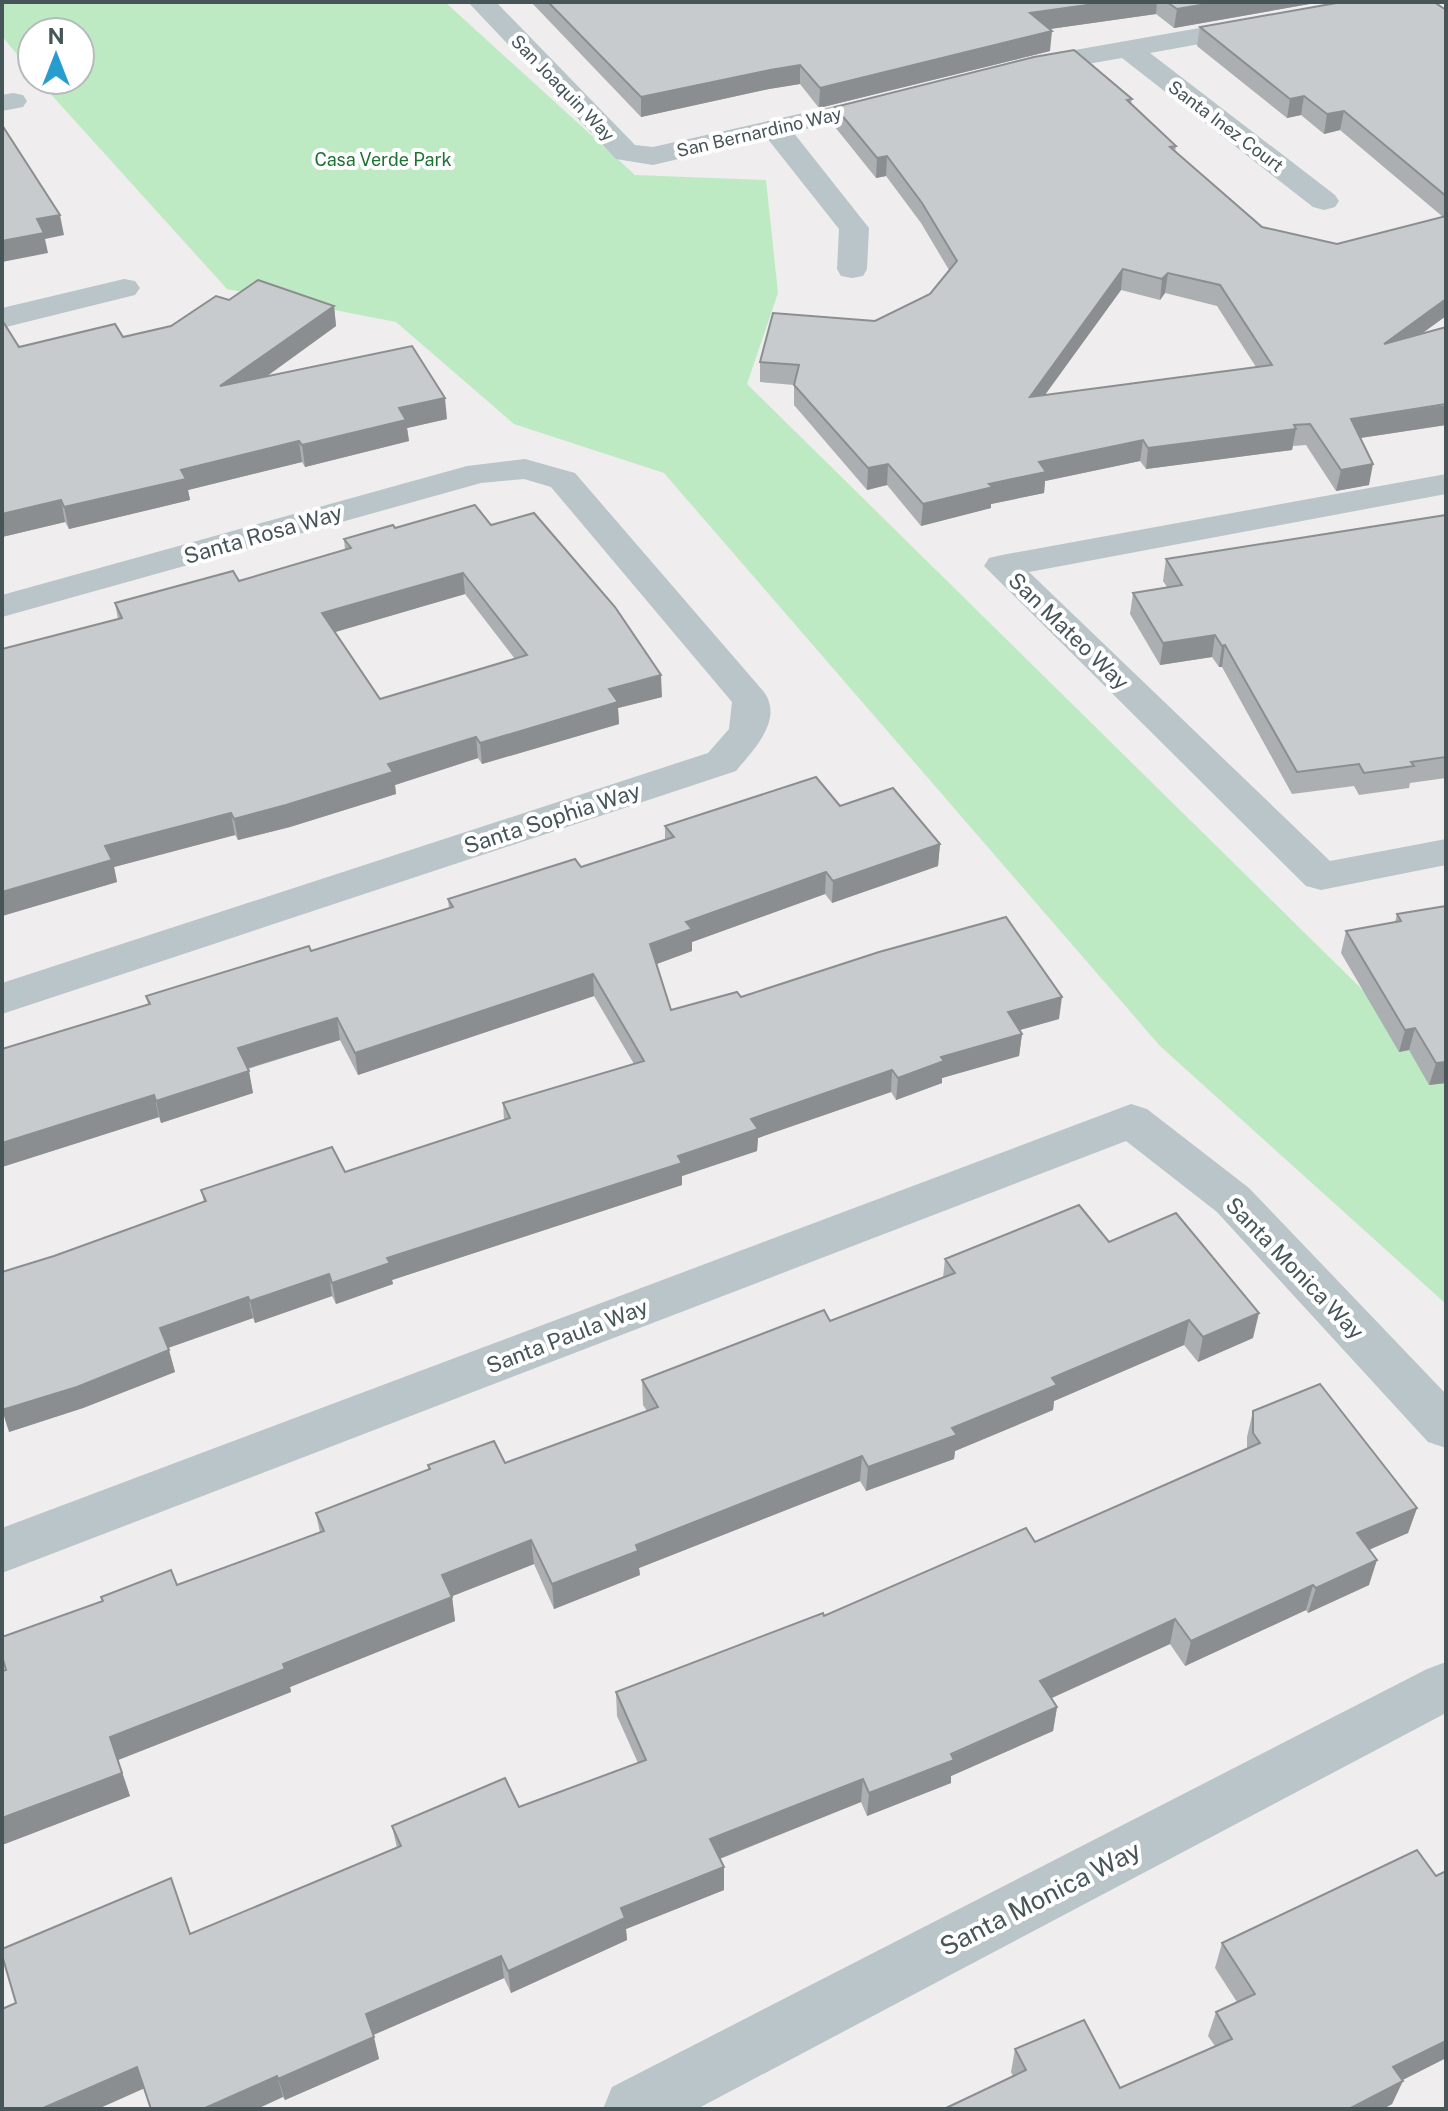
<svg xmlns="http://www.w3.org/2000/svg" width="1448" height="2111" font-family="'Public Sans',sans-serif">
<rect width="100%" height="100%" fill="#efeded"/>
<path fill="#bdeac3" d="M 2,2 L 445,2 L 635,175 L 766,180 L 778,293 L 747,384 L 1446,1072 L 1446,1304 L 1160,1046 L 664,473 L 514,424 L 396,322 L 227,289 L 38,80 L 80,80 L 80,32 L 32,32 L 32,73 L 2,36 Z"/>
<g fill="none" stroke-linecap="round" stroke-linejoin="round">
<g fill="#b9c5c8" fill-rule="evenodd">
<path d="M 468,2 L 496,2 L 635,145 L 653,147 L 892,93 L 902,95 L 906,101 L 902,107 L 793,132 L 869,228 L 867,269 L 863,276 L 852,278 L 841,276 L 837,269 L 839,229 L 767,138 L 653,165 L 616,159 Z"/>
<path d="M 1256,18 L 1266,20 L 1269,26 L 1266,32 L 1150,53 L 1335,195 L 1339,201 L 1335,207 L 1324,210 L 1313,207 L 1122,58 L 1024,75 L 1014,73 L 1010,67 L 1014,61 L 1024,59 Z"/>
<path d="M 13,93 L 23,95 L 27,101 L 23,107 L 2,111 L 2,95 Z"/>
<path d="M 124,279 L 135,281 L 140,288 L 135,295 L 2,328 L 2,308 Z"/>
<path d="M 525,459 L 575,473 L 764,692 C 784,720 753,750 736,771 L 2,1014 L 2,983 L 708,753 L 729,729 L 732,702 L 551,487 L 524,479 L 481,483 L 2,617 L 2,595 L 467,466 Z"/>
<path d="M 1446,474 L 1446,494 L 1029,572 L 1330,861 L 1446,839 L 1446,865 L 1321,890 L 1306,886 L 984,566 L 989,558 L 1002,555 Z"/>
<path d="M 1131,1104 L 1147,1109 L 1249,1188 L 1446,1394 L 1446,1448 L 1428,1442 L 1217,1212 L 1126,1141 L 2,1573 L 2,1528 Z"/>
<path d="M 1446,1662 L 1446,1713 L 697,2109 L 603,2109 L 612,2087 L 1427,1669 Z"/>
</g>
</g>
<g fill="#abafb1" fill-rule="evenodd">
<path d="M 531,2 L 1321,2 L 1174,28 L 1156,14 L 1049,29 L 1050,51 L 819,108 L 800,84 L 769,89 L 641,117 Z"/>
<path d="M 1446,10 L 1446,316 L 1422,333 L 1446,425 L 1360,438 L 1369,485 L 1336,491 L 1306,445 L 1293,446 L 1292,450 L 1146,469 L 1140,461 L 1045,481 L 1044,493 L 991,504 L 991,508 L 921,526 L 887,485 L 867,490 L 794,405 L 794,385 L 760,382 L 760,362 L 875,321 L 930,294 L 949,270 L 921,223 L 886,176 L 876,178 L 835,127 L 835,107 L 1132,99 L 1131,104 L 1176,146 L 1175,152 L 1262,227 L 1337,244 L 1443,217 L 1340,130 L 1324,134 L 1301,115 L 1287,118 L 1197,46 L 1200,27 ZM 1121,290 L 1160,300 L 1165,293 L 1217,306 L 1256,367 L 1045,395 Z"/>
<path d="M 229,300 L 334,306 L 336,326 L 266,377 L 447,419 L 407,428 L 409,441 L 305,467 L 302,462 L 188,490 L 190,500 L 69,529 L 65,522 L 2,537 L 2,320 L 19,347 L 123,337 L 171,326 Z"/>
<path d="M 1446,515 L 1446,778 L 1410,783 L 1409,788 L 1359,795 L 1354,786 L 1292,794 L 1222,667 L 1219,667 L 1212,657 L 1160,665 L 1130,614 L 1133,593 L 1167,587 L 1163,581 L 1166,559 Z"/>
<path d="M 491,525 L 662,697 L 618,708 L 619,724 L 482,764 L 478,758 L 395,785 L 396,794 L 290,827 L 238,840 L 235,835 L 114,867 L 117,882 L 2,916 L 2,649 L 118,619 L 115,603 L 239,581 L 345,550 L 344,539 L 395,528 ZM 465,594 L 515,659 L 380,699 L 335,632 Z"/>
<path d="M 840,806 L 940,844 L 938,866 L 832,903 L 825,894 L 692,942 L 692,951 L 657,964 L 671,1010 L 741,997 L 1059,1019 L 1020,1030 L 1022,1034 L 1019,1056 L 942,1078 L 942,1083 L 896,1100 L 891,1092 L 758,1138 L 757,1151 L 682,1176 L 682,1185 L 392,1280 L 393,1284 L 336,1304 L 332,1296 L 255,1323 L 253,1318 L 168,1348 L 175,1372 L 83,1408 L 9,1432 L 54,1256 L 204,1202 L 201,1190 L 345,1172 L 504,1120 L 503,1103 L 634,1064 L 594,996 L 358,1075 L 340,1040 L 248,1069 L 253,1093 L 161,1123 L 159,1117 L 2,1167 L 2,1049 L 148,1004 L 146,996 L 311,951 L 449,908 L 448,899 L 581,867 L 665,840 L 665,826 Z"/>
<path d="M 1446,906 L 1446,1083 L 1429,1085 L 1409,1050 L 1399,1052 L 1341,953 L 1346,931 L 1395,922 L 1397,914 Z"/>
<path d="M 1109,1242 L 1253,1338 L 1198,1362 L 1184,1345 L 1054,1401 L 1053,1410 L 955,1451 L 954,1459 L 866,1491 L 860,1481 L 639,1568 L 640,1575 L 554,1609 L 534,1564 L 452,1596 L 455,1621 L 290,1687 L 291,1692 L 118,1760 L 130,1796 L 2,1845 L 2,1671 L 177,1585 L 320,1533 L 316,1513 L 428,1470 L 428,1465 L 505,1463 L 647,1411 L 643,1405 L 642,1380 L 830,1321 L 943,1278 L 945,1259 Z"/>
<path d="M 1253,1411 L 1417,1508 L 1408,1533 L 1369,1550 L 1369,1585 L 1308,1613 L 1306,1610 L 1185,1666 L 1170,1644 L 1052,1698 L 1057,1707 L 1053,1731 L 951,1776 L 951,1783 L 867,1816 L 861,1802 L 720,1859 L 724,1890 L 626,1929 L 627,1940 L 511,1993 L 504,1978 L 373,2035 L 379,2059 L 285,2100 L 283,2097 L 144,2089 L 190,1934 L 397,1848 L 392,1826 L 519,1807 L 638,1763 L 617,1716 L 616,1692 L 824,1616 L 1035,1542 L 1247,1449 L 1247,1437 Z"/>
<path d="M 1446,1871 L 1446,2058 L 1402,2080 L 1392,2104 L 1383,2109 L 944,2109 L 1013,2076 L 1011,2072 L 1015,2049 L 1120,2088 L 1215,2046 L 1208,2036 L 1216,2012 L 1237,2002 L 1215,1968 L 1222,1943 L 1436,1876 Z"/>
</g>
<g fill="#8b8e90">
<path d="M 1109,2 L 1157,2 L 1156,14 L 1029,32 L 1030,13 Z"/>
<path d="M 1218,2 L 1321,2 L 1174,28 L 1177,9 Z"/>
<path d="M 1052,31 L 1050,51 L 819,108 L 820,88 Z"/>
<path d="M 800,65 L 800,84 L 769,89 L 641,117 L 641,97 L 770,70 Z"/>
<path d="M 1304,96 L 1301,115 L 1287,118 L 1290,99 Z"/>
<path d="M 1344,111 L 1340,130 L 1324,134 L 1327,114 Z"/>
<path d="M 887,156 L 886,176 L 876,178 L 877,158 Z"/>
<path d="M 60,215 L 64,235 L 45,239 L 48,253 L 2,262 L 2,241 L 37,219 Z"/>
<path d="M 1123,269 L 1121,290 L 1028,418 L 1030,397 Z"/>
<path d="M 1168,273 L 1165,293 L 1160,300 L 1162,279 Z"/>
<path d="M 1446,299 L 1446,316 L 1380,364 L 1384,344 Z"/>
<path d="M 334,306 L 336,326 L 224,407 L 220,386 Z"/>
<path d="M 445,398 L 447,419 L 407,428 L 409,441 L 305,467 L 302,445 L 399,408 Z"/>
<path d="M 1446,405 L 1446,425 L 1347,440 L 1351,419 Z"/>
<path d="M 1296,429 L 1292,450 L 1146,469 L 1148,448 Z"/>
<path d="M 1143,440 L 1140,461 L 1045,481 L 1044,493 L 991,504 L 991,508 L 921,526 L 923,504 L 1039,462 Z"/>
<path d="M 299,441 L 302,462 L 188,490 L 190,500 L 69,529 L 64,507 L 181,470 Z"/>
<path d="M 888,464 L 887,485 L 867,490 L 868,468 Z"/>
<path d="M 1373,464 L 1369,485 L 1336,491 L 1341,470 Z"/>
<path d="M 61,500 L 65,522 L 2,537 L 2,514 Z"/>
<path d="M 463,573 L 465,594 L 325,635 L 322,613 Z"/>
<path d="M 1215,635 L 1212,657 L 1160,665 L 1163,643 Z"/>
<path d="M 1225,645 L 1222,667 L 1219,667 L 1222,646 Z"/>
<path d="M 661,675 L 662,697 L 618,708 L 619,724 L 482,764 L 480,743 L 609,689 Z"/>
<path d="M 476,737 L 478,758 L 395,785 L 396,794 L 290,827 L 238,840 L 234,819 L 388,764 Z"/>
<path d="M 231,813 L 235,835 L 114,867 L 117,882 L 2,916 L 2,892 L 105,846 Z"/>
<path d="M 940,844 L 938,866 L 832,903 L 833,881 Z"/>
<path d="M 826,872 L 825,894 L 692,942 L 692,951 L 651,966 L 650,944 L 686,922 Z"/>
<path d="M 593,974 L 594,996 L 358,1075 L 355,1053 Z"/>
<path d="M 1062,997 L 1059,1019 L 1005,1034 L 1008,1012 Z"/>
<path d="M 337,1018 L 340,1040 L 242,1070 L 238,1048 Z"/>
<path d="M 1415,1028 L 1409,1050 L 1399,1052 L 1405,1030 Z"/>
<path d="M 1022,1034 L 1019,1056 L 942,1078 L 942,1083 L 896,1100 L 898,1078 L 941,1057 Z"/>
<path d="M 1446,1062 L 1446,1083 L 1429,1085 L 1436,1063 Z"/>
<path d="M 892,1070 L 891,1092 L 758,1138 L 757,1151 L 682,1176 L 682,1185 L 392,1280 L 393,1284 L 336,1304 L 332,1283 L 387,1258 L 678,1156 L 751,1119 Z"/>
<path d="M 249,1071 L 253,1093 L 161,1123 L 156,1101 Z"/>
<path d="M 154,1095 L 159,1117 L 2,1167 L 2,1143 Z"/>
<path d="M 329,1274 L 332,1296 L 255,1323 L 250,1301 Z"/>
<path d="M 248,1297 L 253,1318 L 165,1349 L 160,1328 Z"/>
<path d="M 1259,1313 L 1253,1338 L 1198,1362 L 1203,1337 Z"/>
<path d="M 1189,1320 L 1184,1345 L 1054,1401 L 1053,1410 L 955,1451 L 954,1459 L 866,1491 L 868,1467 L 1052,1378 Z"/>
<path d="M 169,1350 L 175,1372 L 83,1408 L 9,1432 L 2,1410 Z"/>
<path d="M 862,1456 L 860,1481 L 639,1568 L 640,1575 L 554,1609 L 552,1584 L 636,1545 Z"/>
<path d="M 1417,1508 L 1408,1533 L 1349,1558 L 1357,1533 Z"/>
<path d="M 531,1540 L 534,1564 L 445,1599 L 442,1575 Z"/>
<path d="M 1377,1560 L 1369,1585 L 1308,1613 L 1316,1588 Z"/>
<path d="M 1313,1585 L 1306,1610 L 1185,1666 L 1191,1641 Z"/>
<path d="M 452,1597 L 455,1621 L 290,1687 L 291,1692 L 118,1760 L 130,1796 L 2,1845 L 2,1818 L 110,1737 L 283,1664 Z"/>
<path d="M 1175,1619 L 1170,1644 L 1036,1705 L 1040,1681 Z"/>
<path d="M 1057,1707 L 1053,1731 L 951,1776 L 951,1783 L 867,1816 L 869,1793 Z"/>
<path d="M 863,1779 L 861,1802 L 711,1862 L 710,1839 Z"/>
<path d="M 724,1867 L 724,1890 L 626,1929 L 627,1940 L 511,1993 L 508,1971 L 621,1908 Z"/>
<path d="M 501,1956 L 504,1978 L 371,2036 L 366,2014 Z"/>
<path d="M 374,2037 L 379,2059 L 285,2100 L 278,2079 Z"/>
<path d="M 1446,2041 L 1446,2058 L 1383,2090 L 1393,2067 Z"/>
<path d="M 137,2067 L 145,2088 L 98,2109 L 41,2109 Z"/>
<path d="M 277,2076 L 283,2097 L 257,2109 L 203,2109 Z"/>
<path d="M 1403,2081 L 1392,2104 L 1383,2109 L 1349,2109 Z"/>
</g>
<g fill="#c7cbce" stroke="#8b8e90" stroke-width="2" fill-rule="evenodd">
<path d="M 548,2 L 1109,2 L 1030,13 L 1052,31 L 820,88 L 800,65 L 770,70 L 641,97 Z"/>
<path d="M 1167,2 L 1218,2 L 1177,9 Z"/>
<path d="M 1342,2 L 1434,2 L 1446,10 L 1446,196 L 1344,111 L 1327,114 L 1304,96 L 1290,99 L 1200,27 Z"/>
<path d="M 1074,50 L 1132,99 L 1127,100 L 1176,146 L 1170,147 L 1262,227 L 1337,244 L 1446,216 L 1446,299 L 1384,344 L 1446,327 L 1446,404 L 1351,419 L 1373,464 L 1341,470 L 1310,424 L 1294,425 L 1296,429 L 1148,448 L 1143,440 L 1039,462 L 1046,472 L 989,484 L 993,487 L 923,504 L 888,464 L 868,468 L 794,385 L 799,365 L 760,362 L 773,313 L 875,321 L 930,294 L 957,261 L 922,203 L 887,156 L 877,158 L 835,107 L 1034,57 ZM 1123,269 L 1162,279 L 1168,273 L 1220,285 L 1272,365 L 1030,397 Z"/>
<path d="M 2,125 L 60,215 L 37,219 L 44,233 L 2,241 Z"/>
<path d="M 258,280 L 334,306 L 220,386 L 412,346 L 445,398 L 399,408 L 406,420 L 302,445 L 299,441 L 181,470 L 186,479 L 64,507 L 61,500 L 2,514 L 2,320 L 19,347 L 115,324 L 123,337 L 171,326 L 216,296 L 229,300 Z"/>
<path d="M 475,505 L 491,525 L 534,513 L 615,607 L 661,675 L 609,689 L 618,702 L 480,743 L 476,737 L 388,764 L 393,772 L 286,805 L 234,819 L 231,813 L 105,846 L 112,860 L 2,892 L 2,649 L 122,618 L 115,603 L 233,571 L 239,581 L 351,548 L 344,539 L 393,525 L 395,528 ZM 463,573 L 527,655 L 380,699 L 322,613 Z"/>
<path d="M 1446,515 L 1446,757 L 1411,762 L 1414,766 L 1364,773 L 1359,764 L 1297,772 L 1225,645 L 1222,646 L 1215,635 L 1163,643 L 1133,593 L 1182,585 L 1166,559 Z"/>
<path d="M 816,777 L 840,806 L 893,788 L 940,844 L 833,881 L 826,872 L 686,922 L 692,929 L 650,944 L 671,1010 L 737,992 L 741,997 L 879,952 L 1006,917 L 1062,997 L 1008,1012 L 1022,1034 L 941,1057 L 944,1061 L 898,1078 L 892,1070 L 751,1119 L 758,1129 L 678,1156 L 682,1163 L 387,1258 L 390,1263 L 332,1283 L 329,1274 L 250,1301 L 248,1297 L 160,1328 L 169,1350 L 77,1387 L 2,1410 L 2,1272 L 54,1256 L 206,1201 L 201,1190 L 332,1147 L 345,1172 L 510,1118 L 503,1103 L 644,1061 L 593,974 L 355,1053 L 337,1018 L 238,1048 L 249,1071 L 156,1101 L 154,1095 L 2,1143 L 2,1049 L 150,1004 L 146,996 L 309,946 L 311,951 L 453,907 L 448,899 L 575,859 L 581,867 L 674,837 L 665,826 Z"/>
<path d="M 1446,906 L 1446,1062 L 1436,1063 L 1415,1028 L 1405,1030 L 1346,931 L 1401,921 L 1397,914 Z"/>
<path d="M 1079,1205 L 1109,1242 L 1176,1213 L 1259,1313 L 1203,1337 L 1189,1320 L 1052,1378 L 1057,1385 L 952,1428 L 957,1435 L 868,1467 L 862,1456 L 636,1545 L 638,1551 L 552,1584 L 531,1540 L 442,1575 L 452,1597 L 283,1664 L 285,1669 L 110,1737 L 122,1773 L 2,1818 L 2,1671 L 6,1670 L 2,1656 L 2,1637 L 103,1601 L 101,1597 L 171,1570 L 177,1585 L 324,1531 L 316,1513 L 430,1469 L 428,1465 L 494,1441 L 505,1463 L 658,1407 L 642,1380 L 824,1310 L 830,1321 L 955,1273 L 945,1259 Z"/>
<path d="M 1320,1384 L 1417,1508 L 1357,1533 L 1377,1560 L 1316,1588 L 1313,1585 L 1191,1641 L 1175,1619 L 1040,1681 L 1057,1707 L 951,1754 L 954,1760 L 869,1793 L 863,1779 L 710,1839 L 724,1867 L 621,1908 L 625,1918 L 508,1971 L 501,1956 L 366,2014 L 374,2037 L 278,2079 L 277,2076 L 203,2109 L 151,2109 L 137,2067 L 41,2109 L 2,2109 L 2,2009 L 16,2003 L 2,1955 L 2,1949 L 171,1878 L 190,1934 L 401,1846 L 392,1826 L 505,1778 L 519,1807 L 646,1760 L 616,1692 L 823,1613 L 824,1616 L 1026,1528 L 1035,1542 L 1260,1443 L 1253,1433 L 1253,1411 Z"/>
<path d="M 1417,1850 L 1436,1876 L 1446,1871 L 1446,2041 L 1393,2067 L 1403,2081 L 1349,2109 L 944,2109 L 1026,2070 L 1015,2049 L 1084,2020 L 1120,2088 L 1232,2039 L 1216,2012 L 1255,1994 L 1222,1943 Z"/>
</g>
<g text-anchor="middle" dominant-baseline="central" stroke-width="8" stroke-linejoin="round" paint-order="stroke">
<g font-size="18" fill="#465558" stroke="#fff">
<text transform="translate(563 88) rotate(46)">San Joaquin Way</text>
<text transform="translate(1226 126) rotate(37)">Santa Inez Court</text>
<text transform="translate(759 132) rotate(-13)">San Bernardino Way</text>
</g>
<g font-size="18" fill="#1d7332" stroke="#fff">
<text x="383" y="159">Casa Verde Park</text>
</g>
<g font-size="22" fill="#465558" stroke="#fff">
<text transform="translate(263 534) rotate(-16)">Santa Rosa Way</text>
<text transform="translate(1069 631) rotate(44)">San Mateo Way</text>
<text transform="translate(552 818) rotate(-18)">Santa Sophia Way</text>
<text transform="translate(1295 1268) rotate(46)">Santa Monica Way</text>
<text transform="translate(567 1336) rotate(-21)">Santa Paula Way</text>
</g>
<g font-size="26" fill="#465558" stroke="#fff">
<text transform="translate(1040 1898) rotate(-27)">Santa Monica Way</text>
</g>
</g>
<rect width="1448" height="2111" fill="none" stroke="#465558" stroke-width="8"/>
<g transform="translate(56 56)"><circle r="38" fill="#ffffff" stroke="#b5bbbc" stroke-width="2"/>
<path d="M0-6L14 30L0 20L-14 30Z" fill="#279dcf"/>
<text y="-12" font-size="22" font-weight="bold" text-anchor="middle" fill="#465558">N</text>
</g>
</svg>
